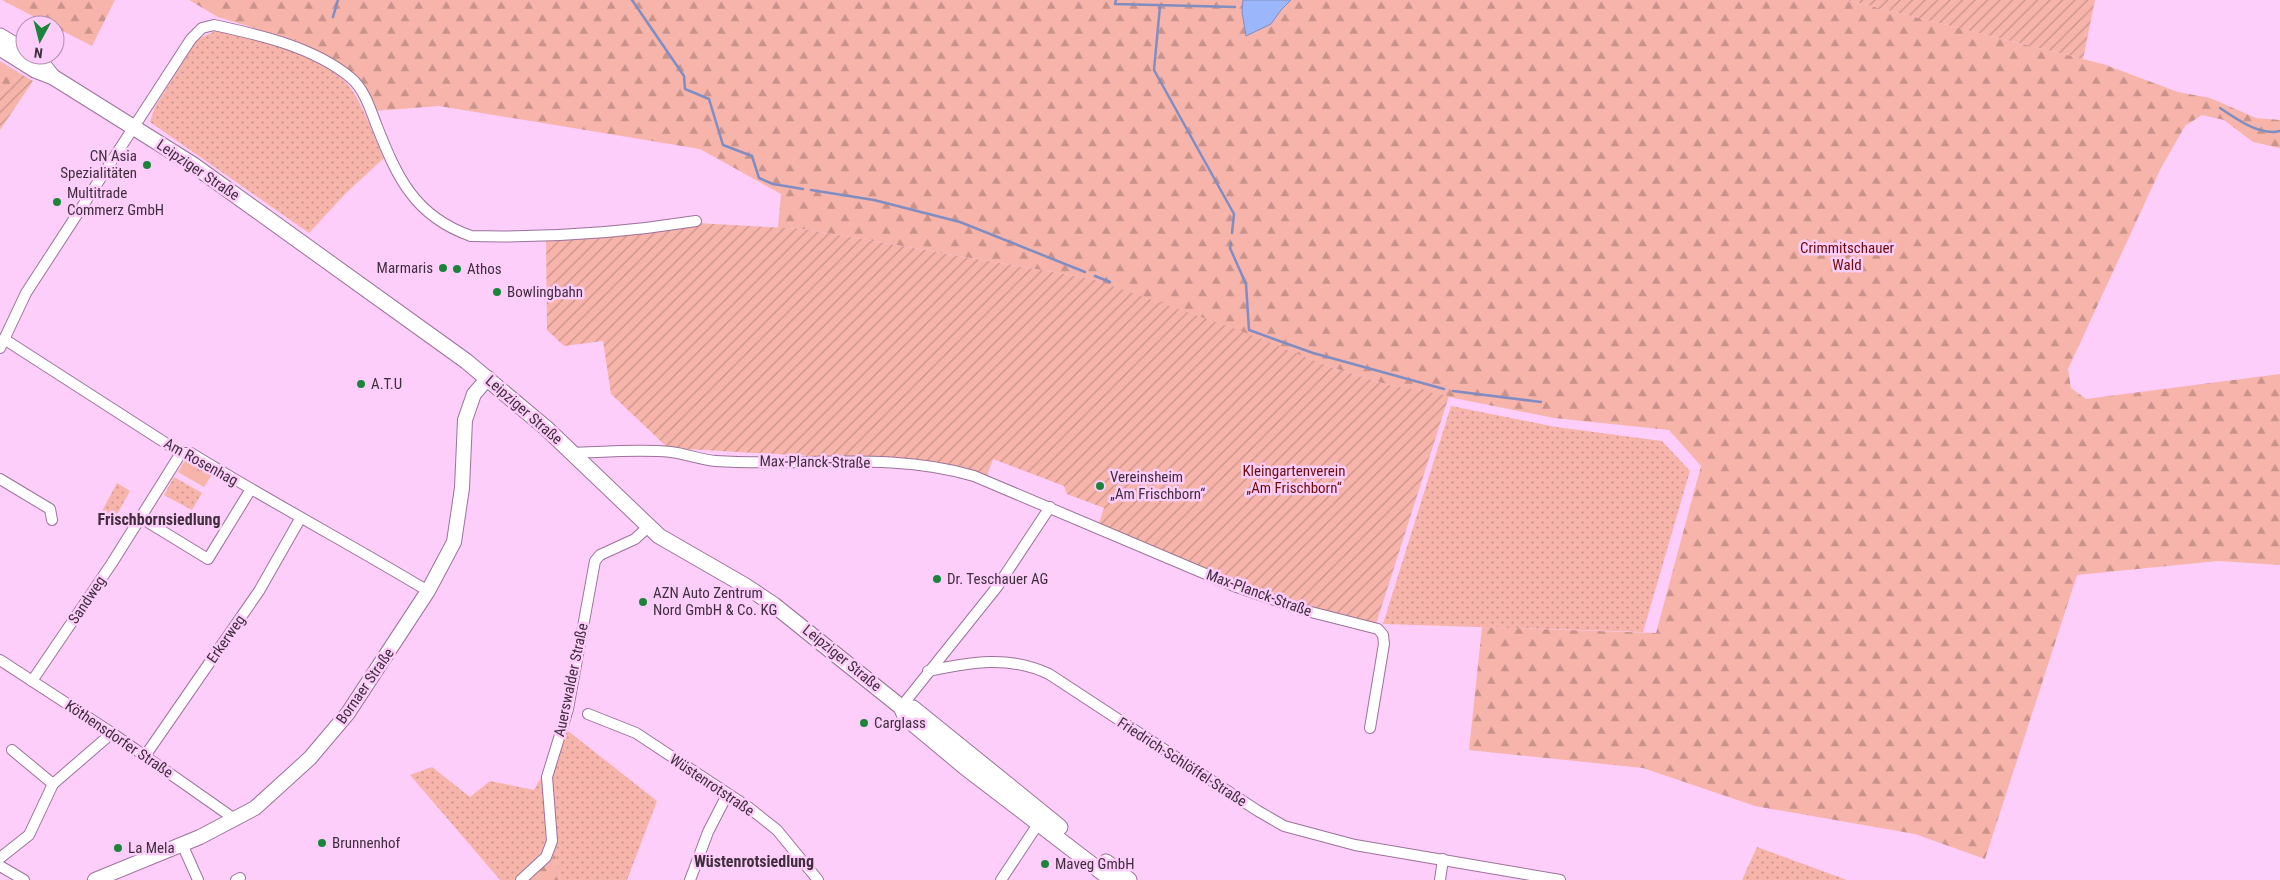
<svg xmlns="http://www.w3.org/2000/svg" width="2280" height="880" font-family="'Roboto Condensed',sans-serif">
<defs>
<pattern id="grass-dots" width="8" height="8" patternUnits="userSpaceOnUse" patternTransform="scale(1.25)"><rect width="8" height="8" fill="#f7b4aa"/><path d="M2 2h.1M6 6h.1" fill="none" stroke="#c9938c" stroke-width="1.8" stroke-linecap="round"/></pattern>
<pattern id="forest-firs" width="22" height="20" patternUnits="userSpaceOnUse" patternTransform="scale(1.25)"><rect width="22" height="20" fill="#f7b4aa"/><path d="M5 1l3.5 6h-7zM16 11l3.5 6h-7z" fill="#c9938c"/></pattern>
<pattern id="park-tufts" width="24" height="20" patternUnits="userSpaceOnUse" patternTransform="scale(1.25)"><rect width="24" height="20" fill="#f7b4aa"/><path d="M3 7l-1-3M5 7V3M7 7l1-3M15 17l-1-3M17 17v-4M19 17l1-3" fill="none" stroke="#c9938c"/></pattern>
<pattern id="garden-furrows" width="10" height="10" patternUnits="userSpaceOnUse" patternTransform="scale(1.25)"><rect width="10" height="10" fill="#f7b4aa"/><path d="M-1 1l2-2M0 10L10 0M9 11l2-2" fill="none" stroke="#c9938c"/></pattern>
</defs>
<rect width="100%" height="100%" fill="#fdcefa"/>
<g fill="url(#grass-dots)">
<path d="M 217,30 C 249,33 329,60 349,86 C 363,104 374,137 384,158 L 345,194 L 309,233 L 150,122 L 155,107 L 197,40 Z"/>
<path d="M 1451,406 L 1556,427 L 1662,441 L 1690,471 L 1643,632 L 1383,624 Z"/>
<path d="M 174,477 L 202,493 L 192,510 L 164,495 Z"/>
<path d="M 117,483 L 130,491 L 115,518 L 102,511 Z"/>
<path d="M 568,731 L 657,801 L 627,880 L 560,880 L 555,855 L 525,880 L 500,880 L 410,775 L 432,767 L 470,797 L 490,781 L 534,790 Z"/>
<path d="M 1757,847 L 1847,880 L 1742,880 Z"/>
</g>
<g fill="url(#forest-firs)">
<path d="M 2,0 L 115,0 L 92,46 L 55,27 L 55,25 L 50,25 Z"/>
<path d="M 189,0 L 1847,0 L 2103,64 L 2178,92 L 2210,98 L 2256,118 L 2280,120 L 2280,148 L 2253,142 L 2224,120 L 2202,115 L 2185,126 L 2161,168 L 2068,369 L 2071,388 L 2086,399 L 2280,374 L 2280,565 L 2218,561 L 2077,575 L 1985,859 L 1915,834 L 1755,806 L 1643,768 L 1469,750 L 1482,627 L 1656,633 L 1701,466 L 1669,430 L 1554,418 L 1389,385 L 1330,367 L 1092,279 L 804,229 L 778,228 L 781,194 L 700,149 L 439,106 L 374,111 L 354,78 L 297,41 L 218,17 Z"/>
<path d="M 0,61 L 21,74 L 0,94 Z"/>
<path d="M 555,855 L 560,880 L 525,880 Z"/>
</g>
<path fill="url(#park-tufts)" d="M 185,460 L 189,460 L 212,474 L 204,487 L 178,472 Z"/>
<g fill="url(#garden-furrows)">
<path d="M 1847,0 L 2095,0 L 2083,59 Z"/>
<path d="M 21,74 L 33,81 L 0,130 L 0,94 Z"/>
<path d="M 696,223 L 804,229 L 1092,279 L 1241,331 L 1330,367 L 1389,385 L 1449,396 L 1376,624 C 1339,615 1301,606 1265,594 C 1208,574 1153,548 1099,523 L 1104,508 L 1067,494 L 1064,486 L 993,459 L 987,476 L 935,463 L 668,448 L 611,394 L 603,341 L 564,346 L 547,330 L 546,238 Z"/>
</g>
<path fill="#9cb6fb" stroke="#808dc3" d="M 1243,0 L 1291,0 L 1281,10 L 1271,24 L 1246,36 L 1242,12 Z"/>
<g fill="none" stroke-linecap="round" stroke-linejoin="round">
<g stroke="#808dc3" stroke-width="2.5">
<path d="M 632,0 L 684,76 L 685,89 L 709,99 L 723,145 L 752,156 L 759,178 L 773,184 L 803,189"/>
<path d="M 1116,0 L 1115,4 L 1235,7"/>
<path d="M 1160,6 L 1154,70 L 1234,214 L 1232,233"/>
<path d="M 333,17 L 338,0"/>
<path d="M 2220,108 C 2236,119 2260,136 2280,131"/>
<path d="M 811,190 L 874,200 L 960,222 L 1085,272"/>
<path d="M 1231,243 L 1230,248 L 1246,284 L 1249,330 L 1313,353 L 1444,389"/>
<path d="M 1095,276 L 1110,282"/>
<path d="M 1453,391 L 1541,402"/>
</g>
<defs>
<g id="street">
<path d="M 4,339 L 181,453 L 191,453 C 269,501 350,544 428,591"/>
<path d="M 0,348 L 26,293 L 191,39 L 202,28 L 214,25 C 260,35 314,47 351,78 C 364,89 370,108 376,124 C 397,177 414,216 471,236 C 547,238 621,233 696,221"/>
<path d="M 573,453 C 605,452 639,449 671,452 C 687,454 701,460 716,461 C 801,467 891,451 974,476 L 1234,586 L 1303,610 L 1378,629 L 1383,635 L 1384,644 L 1370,728"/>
<path d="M 0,479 L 50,509 L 52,520"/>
<path d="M 141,518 L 208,559 L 251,489"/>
<path d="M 0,660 L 112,733 L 236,820"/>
<path d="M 928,671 C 971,662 1009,655 1049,674 L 1258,811 L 1284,826 L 1355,845 L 1560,880"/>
<path d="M 32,681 L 112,563 L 181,453"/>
<path d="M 901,707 L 997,587 L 1050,507"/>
<path d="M 588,714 L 636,733 L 748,807 L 777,830 L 818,880"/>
<path d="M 12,750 L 53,784"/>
<path d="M 145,756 L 259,591 L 300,519"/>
<path d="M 182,844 L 198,880"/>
<path d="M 0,858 L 29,835 L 53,784 L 112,733"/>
<path d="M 0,866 L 24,880"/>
<path d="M 236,880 L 240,878"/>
<path d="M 521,880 L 546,857 L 552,841 L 547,777 L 568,709 L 595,561 L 600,555 L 635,539 L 648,527"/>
<path d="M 690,880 L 708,832 L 727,795"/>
<path d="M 1001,880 L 1042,818"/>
<path d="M 1440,880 L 1443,859"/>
</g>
<path id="secondary" d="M 95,880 L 200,837 L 255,808 L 310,758 L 348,713 L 428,591 L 454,542 L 462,488 L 465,420 L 474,394 L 488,378"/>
<g id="primary">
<path d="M 0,36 L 25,51"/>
<path d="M 0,48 L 35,70 L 53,77 L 192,164 L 466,361 L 546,428 L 659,536 L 744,585 L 774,605 L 901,707 L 906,718 L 966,768 L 1112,880"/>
<path d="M 32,55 L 40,61 L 52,76"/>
<path d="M 901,707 L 913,708 L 1060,827"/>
<path d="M 1106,862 L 1129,880"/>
</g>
</defs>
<use href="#street" stroke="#9c729a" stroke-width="12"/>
<use href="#secondary" stroke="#9c729a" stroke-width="16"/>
<use href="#primary" stroke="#9c729a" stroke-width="17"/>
<use href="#street" stroke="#fff" stroke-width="10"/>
<use href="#secondary" stroke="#fff" stroke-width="14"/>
<use href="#primary" stroke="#fff" stroke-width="15"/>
</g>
<g fill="#1c843a" stroke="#fdcefa" stroke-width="2">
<circle cx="147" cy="165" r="5"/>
<circle cx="57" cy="202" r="5"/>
<circle cx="443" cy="268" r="5"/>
<circle cx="457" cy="269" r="5"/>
<circle cx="497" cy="292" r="5"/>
<circle cx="361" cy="384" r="5"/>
<circle cx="1100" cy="486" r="5"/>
<circle cx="937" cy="579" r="5"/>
<circle cx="643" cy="602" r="5"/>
<circle cx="864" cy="723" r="5"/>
<circle cx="322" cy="843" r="5"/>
<circle cx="118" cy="848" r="5"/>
<circle cx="1045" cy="864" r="5"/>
</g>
<g text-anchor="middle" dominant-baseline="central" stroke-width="5" stroke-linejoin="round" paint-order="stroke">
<g font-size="15" fill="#402e3f" stroke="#fdcefa" text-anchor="start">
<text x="137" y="156" text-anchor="end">CN Asia<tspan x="137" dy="17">Spezialitäten</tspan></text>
<text x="67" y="193">Multitrade<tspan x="67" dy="17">Commerz GmbH</tspan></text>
<text x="433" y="268" text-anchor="end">Marmaris</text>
<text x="467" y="269">Athos</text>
<text x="507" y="292">Bowlingbahn</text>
<text x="371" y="384">A.T.U</text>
<text x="1110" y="477">Vereinsheim<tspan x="1110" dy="17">„Am Frischborn“</tspan></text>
<text x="947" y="579">Dr. Teschauer AG</text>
<text x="653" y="593">AZN Auto Zentrum<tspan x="653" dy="17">Nord GmbH &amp; Co. KG</tspan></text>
<text x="874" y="723">Carglass</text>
<text x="332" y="843">Brunnenhof</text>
<text x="128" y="848">La Mela</text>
<text x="1055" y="864">Maveg GmbH</text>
</g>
<g font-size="15" fill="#402e3f" stroke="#fdcefa">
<text transform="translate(198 170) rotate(34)">Leipziger Straße</text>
<text transform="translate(524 410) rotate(41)">Leipziger Straße</text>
<text transform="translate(201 462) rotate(29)">Am Rosenhag</text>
<text transform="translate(815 462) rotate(1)">Max-Planck-Straße</text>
<text transform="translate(1259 593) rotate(20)">Max-Planck-Straße</text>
<text transform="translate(87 600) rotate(-56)">Sandweg</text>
<text transform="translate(226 639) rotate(-55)">Erkerweg</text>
<text transform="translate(842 658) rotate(39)">Leipziger Straße</text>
<text transform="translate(571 680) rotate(-78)">Auerswalder Straße</text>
<text transform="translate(365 686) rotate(-55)">Bornaer Straße</text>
<text transform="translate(119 739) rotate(34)">Köthensdorfer Straße</text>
<text transform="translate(1182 762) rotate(33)">Friedrich-Schlöffel-Straße</text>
<text transform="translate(712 785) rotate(34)">Wüstenrotstraße</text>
</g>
<g font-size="15" fill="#6f0a09" stroke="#fdcefa">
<text x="1847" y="248">Crimmitschauer<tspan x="1847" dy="17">Wald</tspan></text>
<text x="1294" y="471">Kleingartenverein<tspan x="1294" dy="17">„Am Frischborn“</tspan></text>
</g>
<g font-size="16" font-weight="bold" fill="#402e3f" stroke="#fdcefa">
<text x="159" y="519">Frischbornsiedlung</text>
<text x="754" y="861">Wüstenrotsiedlung</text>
</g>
</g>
<g transform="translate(40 40) rotate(187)"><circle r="24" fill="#fdcefa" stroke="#b18eaf"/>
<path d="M0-4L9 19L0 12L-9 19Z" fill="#1c843a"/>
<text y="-8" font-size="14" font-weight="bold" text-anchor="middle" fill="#402e3f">N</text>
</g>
</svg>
